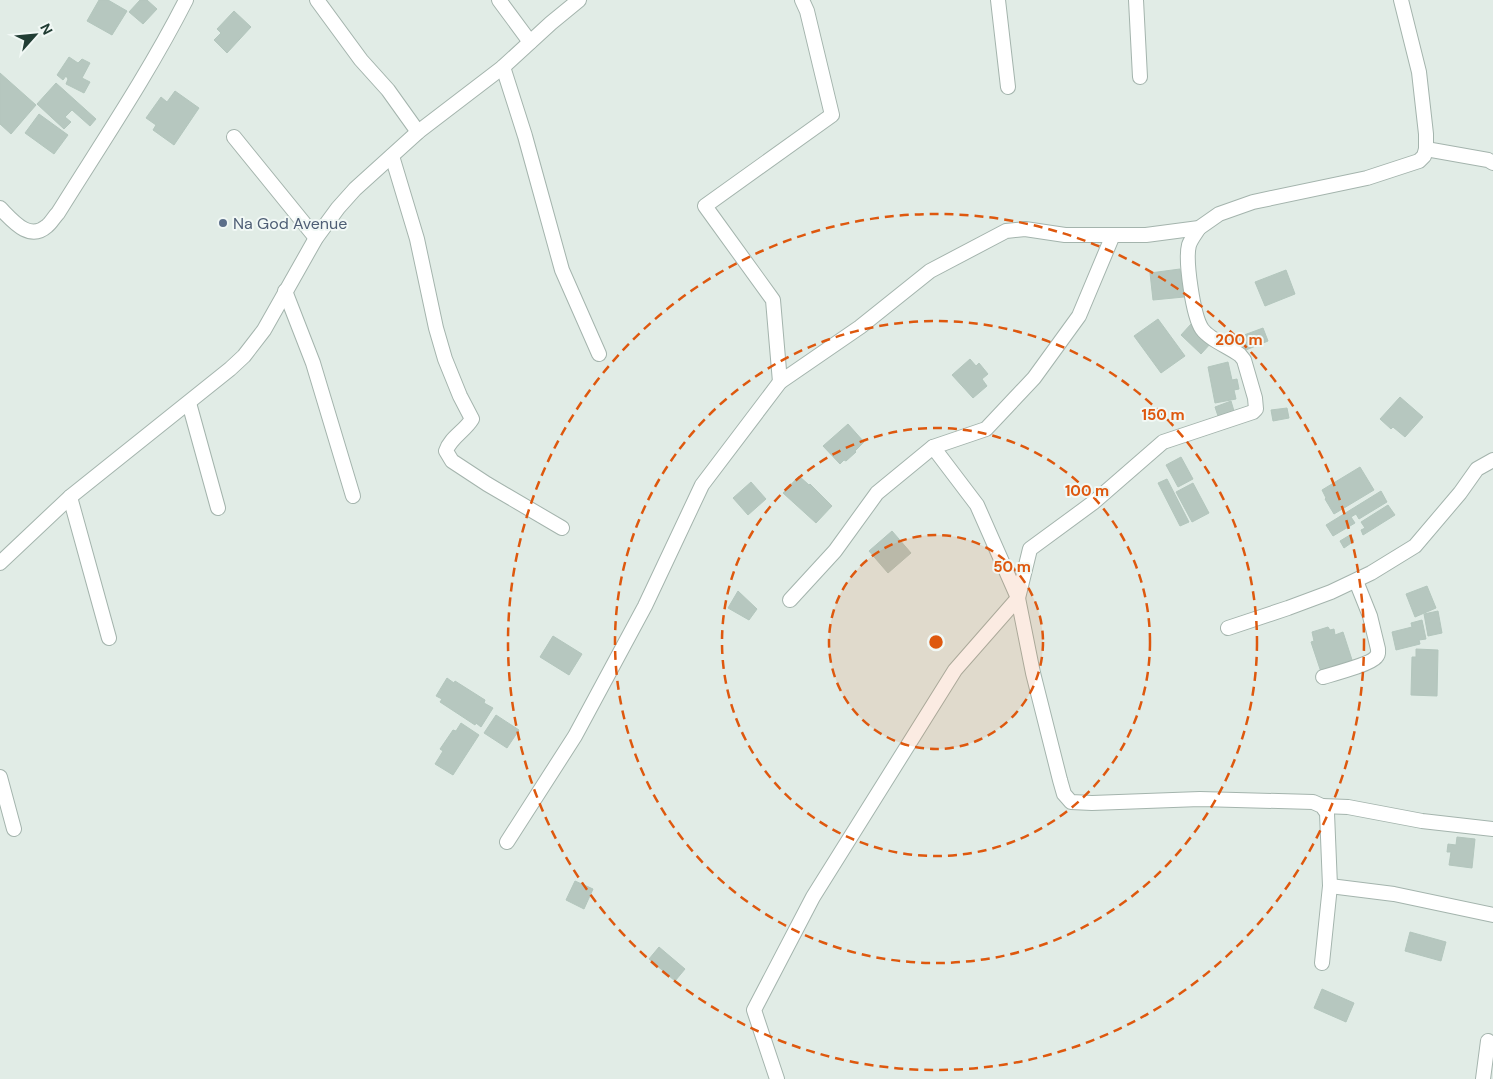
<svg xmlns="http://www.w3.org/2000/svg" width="1493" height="1079" font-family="'DM Sans',sans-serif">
<rect width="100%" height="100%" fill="#e1ece6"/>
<g fill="#b6c7bf" stroke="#b3c6bd">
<path d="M 99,0 L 108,0 L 127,11 L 112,35 L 87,21 Z"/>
<path d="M 140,0 L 147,0 L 157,9 L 143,24 L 129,12 Z"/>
<path d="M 234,11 L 251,27 L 227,53 L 214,40 L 221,33 L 217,29 Z"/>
<path d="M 69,57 L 78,63 L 82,59 L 90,63 L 82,78 L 90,82 L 84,93 L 66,84 L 68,79 L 66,76 L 63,80 L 57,75 Z"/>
<path d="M 0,73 L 36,105 L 11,134 L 0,124 Z"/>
<path d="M 56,83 L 96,119 L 90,126 L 72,110 L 65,117 L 71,122 L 64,129 L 37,104 Z"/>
<path d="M 175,91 L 199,108 L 174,145 L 153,130 L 156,125 L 146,118 L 161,97 L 167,102 Z"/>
<path d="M 39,114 L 68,135 L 54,154 L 25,133 Z"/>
<path d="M 1180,269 L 1184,297 L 1153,300 L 1150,273 Z"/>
<path d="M 1286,270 L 1295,294 L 1265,306 L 1255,282 Z"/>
<path d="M 1158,319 L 1185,356 L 1161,373 L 1134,336 Z"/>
<path d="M 1191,324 L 1211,343 L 1201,354 L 1181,335 Z"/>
<path d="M 1263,328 L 1268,341 L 1241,352 L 1236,338 Z"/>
<path d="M 970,359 L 976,366 L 979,363 L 988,374 L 982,379 L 987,386 L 973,398 L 952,375 Z"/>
<path d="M 1228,362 L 1232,380 L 1237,379 L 1239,389 L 1234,390 L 1236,399 L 1215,403 L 1208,367 Z"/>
<path d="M 1400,397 L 1423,417 L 1405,437 L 1393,427 L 1391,429 L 1380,419 Z"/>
<path d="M 1231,401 L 1234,411 L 1218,416 L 1215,407 Z"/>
<path d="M 1287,408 L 1289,418 L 1273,421 L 1271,410 Z"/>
<path d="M 848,424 L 864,442 L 855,451 L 856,452 L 846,461 L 844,460 L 840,464 L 823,446 Z"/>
<path d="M 1181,457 L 1193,479 L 1178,487 L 1166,465 Z"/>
<path d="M 1360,467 L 1374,490 L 1334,514 L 1325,499 L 1326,498 L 1322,490 Z"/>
<path d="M 799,476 L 809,485 L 810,484 L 832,506 L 816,523 L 783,493 Z"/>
<path d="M 1167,479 L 1189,522 L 1180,526 L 1158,483 Z"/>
<path d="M 751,482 L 766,499 L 748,515 L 733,498 Z"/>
<path d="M 1193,483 L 1209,513 L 1192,522 L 1176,492 Z"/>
<path d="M 1381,491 L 1387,502 L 1359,519 L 1356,514 L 1351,517 L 1355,523 L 1333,536 L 1326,525 Z"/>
<path d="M 1388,505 L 1395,515 L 1363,535 L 1361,530 L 1365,528 L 1361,522 Z"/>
<path d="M 892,531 L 911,553 L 888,573 L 869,551 Z"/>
<path d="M 1350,535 L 1354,541 L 1344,548 L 1340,541 Z"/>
<path d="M 1427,586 L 1436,608 L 1415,617 L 1406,594 Z"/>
<path d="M 738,591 L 757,609 L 749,620 L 728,608 Z"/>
<path d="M 1438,611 L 1442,633 L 1428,636 L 1424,614 Z"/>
<path d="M 1422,620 L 1426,639 L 1419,640 L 1420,644 L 1396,650 L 1392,632 L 1412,627 L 1411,623 Z"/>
<path d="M 1328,627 L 1330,630 L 1334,629 L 1335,635 L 1343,632 L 1353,663 L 1321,672 L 1311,642 L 1314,641 L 1312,632 Z"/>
<path d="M 553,636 L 582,654 L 569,675 L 540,657 Z"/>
<path d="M 1416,649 L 1438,650 L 1437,696 L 1411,695 L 1412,657 L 1416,657 Z"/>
<path d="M 447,678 L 454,683 L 455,681 L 485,700 L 484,703 L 493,708 L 481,727 L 476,723 L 475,725 L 440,702 L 442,699 L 436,696 Z"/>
<path d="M 496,715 L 519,730 L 507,748 L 484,733 Z"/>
<path d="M 461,723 L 479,735 L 453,775 L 435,764 L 443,751 L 440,749 L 453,730 L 456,731 Z"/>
<path d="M 1457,837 L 1475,839 L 1472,868 L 1449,865 L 1451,852 L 1447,852 L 1448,844 L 1456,845 Z"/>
<path d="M 575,881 L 593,889 L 584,909 L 566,900 Z"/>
<path d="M 1410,932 L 1446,942 L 1441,961 L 1405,951 Z"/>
<path d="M 659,947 L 685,969 L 675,981 L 649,959 Z"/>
<path d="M 1322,989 L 1354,1003 L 1346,1022 L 1314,1008 Z"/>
</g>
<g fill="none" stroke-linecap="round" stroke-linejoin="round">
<defs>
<g id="minor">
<path d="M 317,0 L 361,60 L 388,90 L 418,132"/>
<path d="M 499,0 L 530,42"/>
<path d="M 998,0 L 1008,87"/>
<path d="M 1136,0 L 1140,77"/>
<path d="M 503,67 L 525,136 L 562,270 L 599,354"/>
<path d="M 234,137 L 316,238"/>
<path d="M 1426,149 L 1488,160 L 1493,163"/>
<path d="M 392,156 L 417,239 L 436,328 L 445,359 L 460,396 L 472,419 C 465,431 450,438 446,451 L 452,461 L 487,484 L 562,528"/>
<path d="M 0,208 C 12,220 29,242 47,226 C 51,223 54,217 58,213 C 101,144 149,73 186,0"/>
<path d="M 285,291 L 313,363 L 353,496"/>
<path d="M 780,382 L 773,300 L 705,206 L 832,115 L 807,11 L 802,0"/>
<path d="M 189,403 L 218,508"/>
<path d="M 933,447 L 977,505 L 1018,598 L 1033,673 L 1060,780 L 1064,794 L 1071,802 L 1092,803 L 1200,799 L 1313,802 L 1322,806 L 1327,813 L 1330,886 L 1322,963"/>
<path d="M 70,497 L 109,638"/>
<path d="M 0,563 L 70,497 L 230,369 L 244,356 L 264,330 L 316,238 L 338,208 L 355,189 L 418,132 L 503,67 L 551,23 L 579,0"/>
<path d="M 790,600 L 835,551 L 877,493 L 933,447 L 986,429 L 1034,378 L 1079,316 L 1113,235"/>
<path d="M 1228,628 L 1288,608 L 1331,592 L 1371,573 L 1415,546 L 1460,493 L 1477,469 L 1493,460"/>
<path d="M 1323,677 C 1333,674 1371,664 1376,657 C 1379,654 1378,653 1378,649 L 1370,616 L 1356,581"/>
<path d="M 0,777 L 14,829"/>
<path d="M 1322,806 L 1348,807 L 1422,821 L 1493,829"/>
<path d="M 507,842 L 575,736 L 645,606 L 702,485 L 780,382 L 860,327 L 930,271 L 1006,231 L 1025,229 L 1065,235 L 1146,235 L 1199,228 L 1219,214 L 1253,202 L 1367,178 L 1419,161 L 1424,156 L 1426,149 L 1426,134 L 1419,72 L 1401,0"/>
<path d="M 1330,886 L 1394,894 L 1493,915"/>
<path d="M 777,1079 L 754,1010 L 813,897 L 955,670 L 1018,598 L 1030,549 L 1094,502 L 1163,442 L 1253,412 L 1256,409 L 1255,398 L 1244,360 L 1240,355 C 1229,347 1209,339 1202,329 C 1193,316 1185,260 1189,245 C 1191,239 1196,233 1199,228"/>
<path d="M 1483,1079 L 1488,1041"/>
</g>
</defs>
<use href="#minor" stroke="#a4b4ad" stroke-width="16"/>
<use href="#minor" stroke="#fff" stroke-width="14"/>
</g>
<circle cx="936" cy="642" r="107" fill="#de580e" fill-opacity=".12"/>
<g fill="none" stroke="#de580e" stroke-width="2.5" stroke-dasharray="9 6">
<circle cx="936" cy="642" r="107"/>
<circle cx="936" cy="642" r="214"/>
<circle cx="936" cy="642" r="321"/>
<circle cx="936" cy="642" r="428"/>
</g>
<circle fill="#5c6f8a" stroke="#f1f8f5" stroke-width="2" cx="223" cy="223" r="5"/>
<g text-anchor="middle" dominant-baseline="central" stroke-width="4" stroke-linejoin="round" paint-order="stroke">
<g font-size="16" fill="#4e5e75" stroke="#f1f8f5" text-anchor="start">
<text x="233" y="223">Na God Avenue</text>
</g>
</g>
<circle cx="936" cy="642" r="8" fill="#de580e" stroke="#f1f8f5" stroke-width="2.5"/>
<g font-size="15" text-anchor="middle" font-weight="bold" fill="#de580e" stroke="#f1f8f5" stroke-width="4" stroke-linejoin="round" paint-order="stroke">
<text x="1239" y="345">200 m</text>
<text x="1163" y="420">150 m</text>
<text x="1087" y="496">100 m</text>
<text x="1012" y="572">50 m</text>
</g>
<g transform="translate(35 35) rotate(63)" stroke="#f1f8f5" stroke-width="4" paint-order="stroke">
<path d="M0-4L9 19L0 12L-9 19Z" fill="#213d34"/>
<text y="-8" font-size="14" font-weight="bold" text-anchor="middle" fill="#213d34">N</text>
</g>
</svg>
